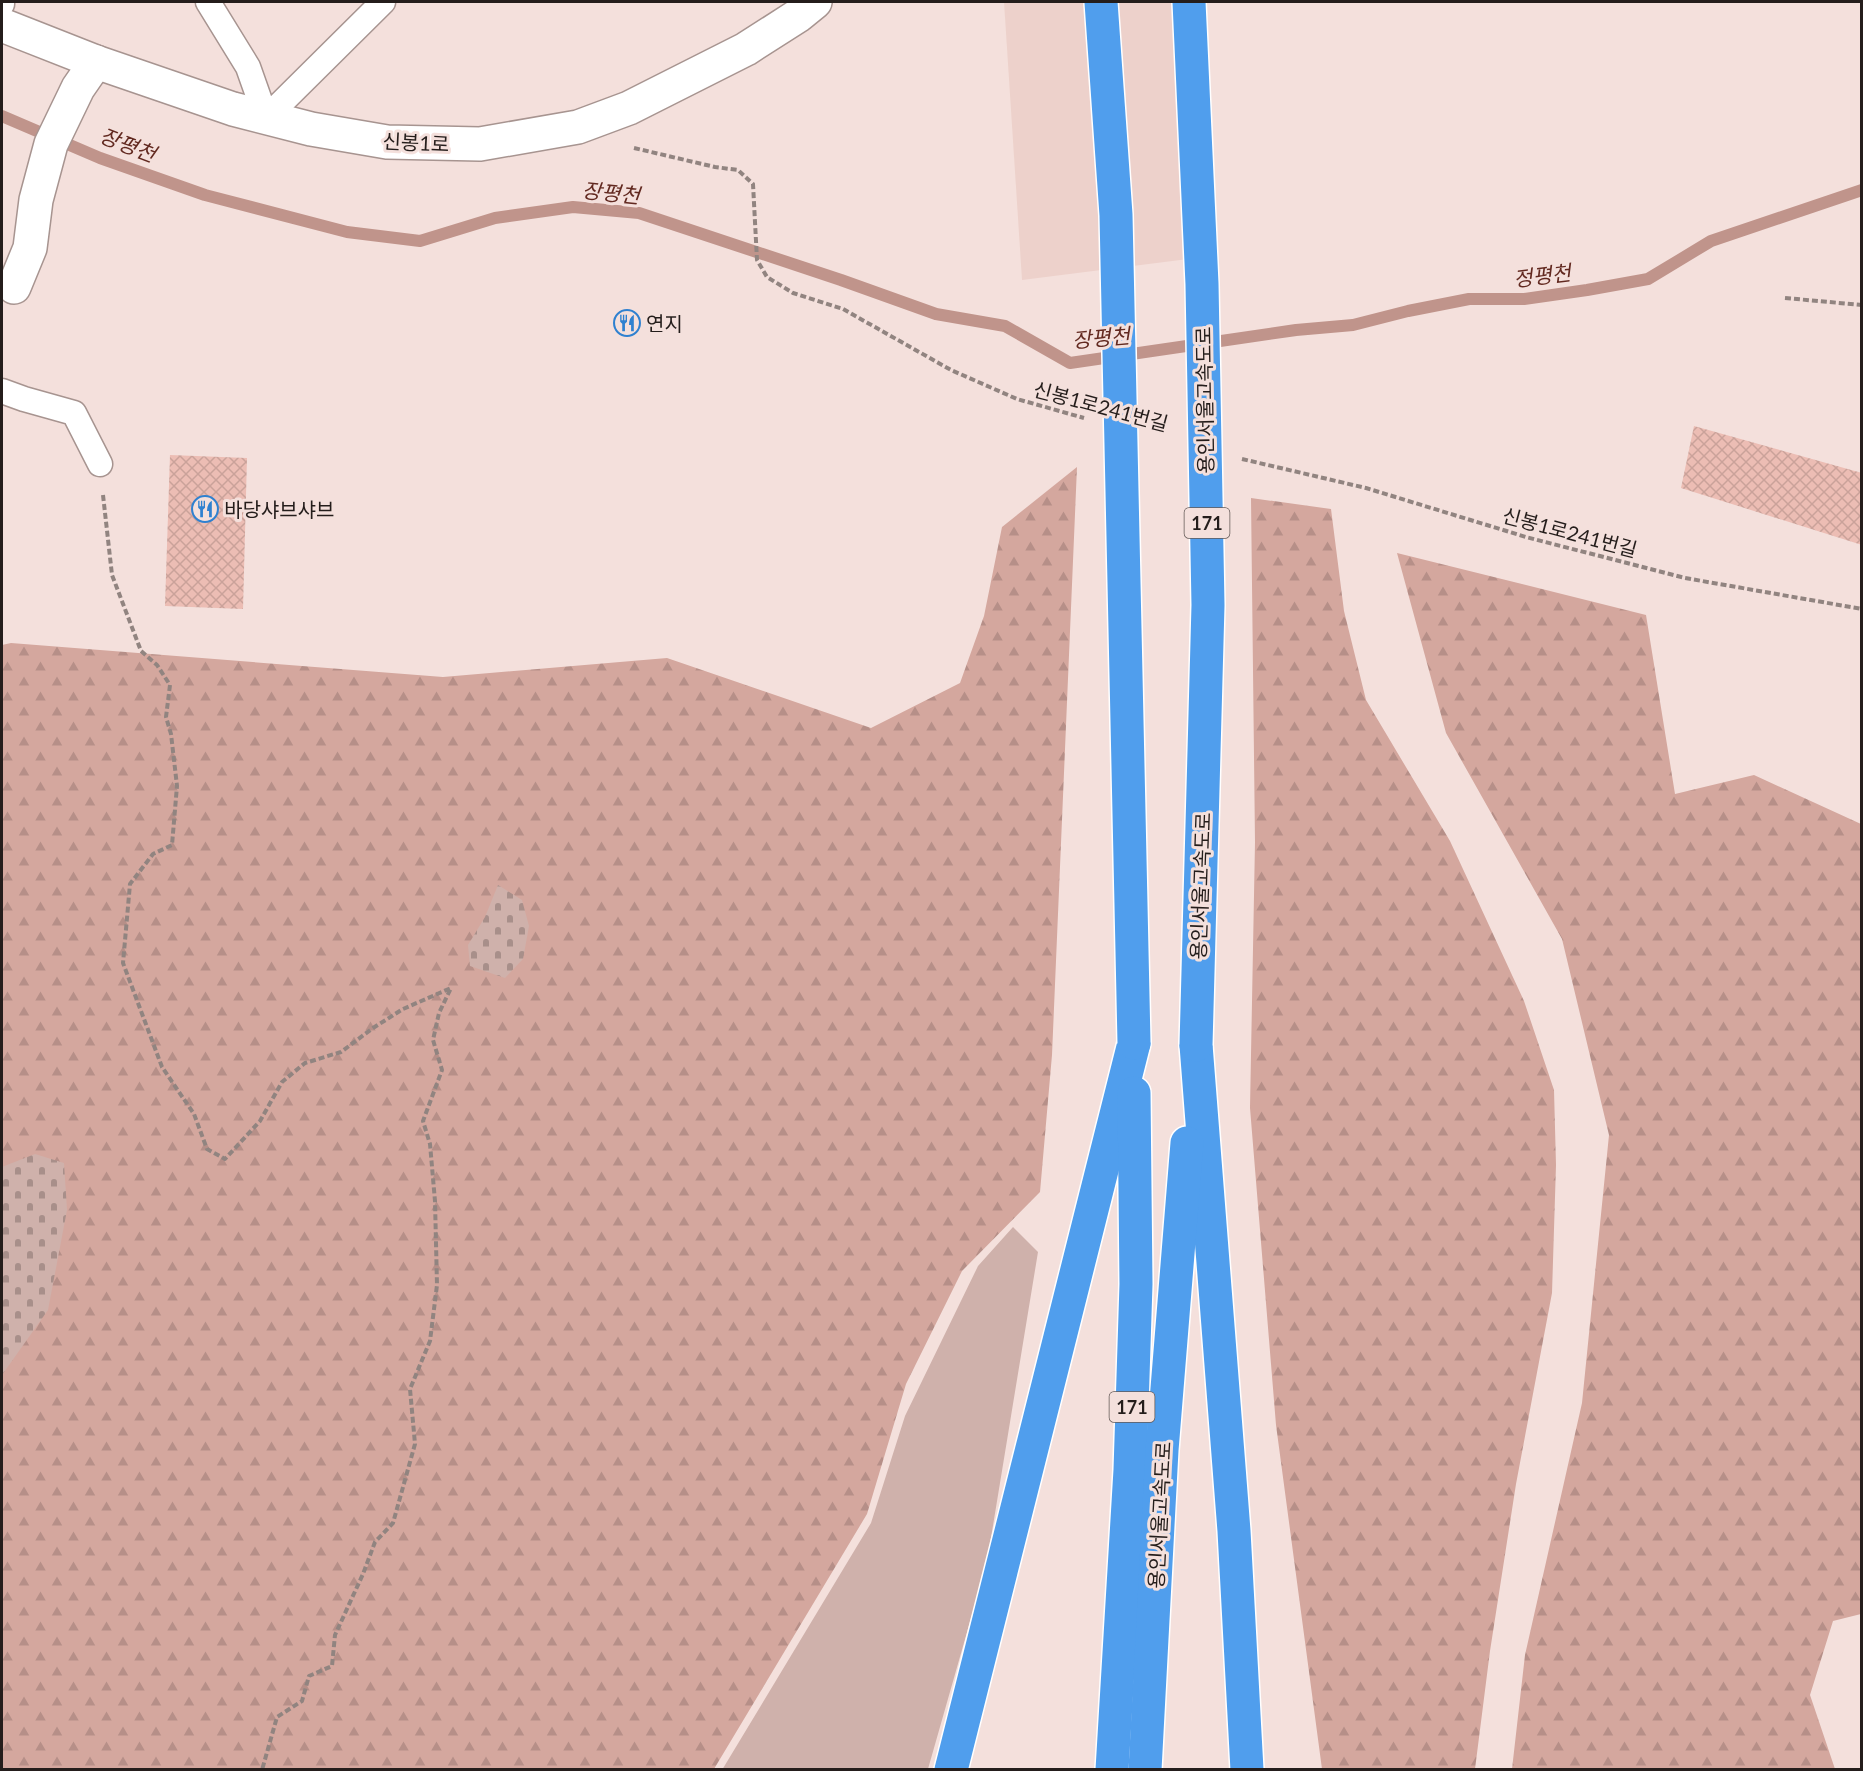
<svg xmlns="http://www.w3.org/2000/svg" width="1863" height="1771" font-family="Lato,'Noto Sans KR',sans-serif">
<defs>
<pattern id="forest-firs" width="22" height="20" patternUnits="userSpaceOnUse" patternTransform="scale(1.5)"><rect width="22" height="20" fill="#d4a79e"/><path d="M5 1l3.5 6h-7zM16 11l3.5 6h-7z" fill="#b68f88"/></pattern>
<pattern id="cemetery-stones" width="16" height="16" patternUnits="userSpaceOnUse" patternTransform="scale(1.5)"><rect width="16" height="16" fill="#cfb1ab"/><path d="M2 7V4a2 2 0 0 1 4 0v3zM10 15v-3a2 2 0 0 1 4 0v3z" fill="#a88f8a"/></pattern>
<pattern id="building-cross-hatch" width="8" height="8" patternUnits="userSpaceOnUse" patternTransform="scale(1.5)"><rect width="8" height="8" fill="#ecbdb4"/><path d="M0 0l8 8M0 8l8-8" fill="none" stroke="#caa29a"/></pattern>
</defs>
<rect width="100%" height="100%" fill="#f4e0dc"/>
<path fill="#edd1cb" d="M 1004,2 L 1184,2 L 1204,257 L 1022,280 Z"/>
<path fill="#cfb1ab" d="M 1013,1227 L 1038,1252 L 987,1562 L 928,1769 L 722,1770 L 871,1523 L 905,1416 L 978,1266 Z"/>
<g fill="url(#forest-firs)">
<path d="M 1077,467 L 1052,1055 L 1040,1192 L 962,1271 L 906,1384 L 867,1514 L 714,1769 L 2,1769 L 2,645 L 11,643 L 443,677 L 667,658 L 871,728 L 960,683 L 984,616 L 1002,527 Z"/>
<path d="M 1251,498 L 1331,509 L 1344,611 L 1366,700 L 1450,841 L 1524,1001 L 1554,1090 L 1556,1165 L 1552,1293 L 1516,1484 L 1490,1651 L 1475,1769 L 1322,1769 L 1276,1425 L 1250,1108 L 1255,842 Z"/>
<path d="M 1397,553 L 1646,615 L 1675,794 L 1754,775 L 1861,824 L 1861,1614 L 1833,1621 L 1810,1695 L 1835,1769 L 1512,1769 L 1525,1655 L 1582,1403 L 1609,1135 L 1562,939 L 1446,733 Z"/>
</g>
<g fill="url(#cemetery-stones)">
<path d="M 498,885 L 522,900 L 529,926 L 523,959 L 505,978 L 470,966 L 468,945 L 485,917 Z"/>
<path d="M 35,1154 L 64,1163 L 67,1210 L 48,1310 L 2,1375 L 2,1167 Z"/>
</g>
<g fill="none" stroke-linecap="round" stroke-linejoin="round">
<path stroke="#c0948b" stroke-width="12" d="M 2,116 L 100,158 L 205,195 L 347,232 L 420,241 L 495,218 L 573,207 L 639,213 L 841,280 L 936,314 L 1005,326 L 1070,363 L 1296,330 L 1353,325 L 1408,311 L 1469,299 L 1524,299 L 1587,290 L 1648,279 L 1711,241 L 1862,190"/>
</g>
<g fill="url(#building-cross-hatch)">
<path d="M 1694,426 L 1862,473 L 1862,545 L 1681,488 Z"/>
<path d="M 170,455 L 247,458 L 243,609 L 165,606 Z"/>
</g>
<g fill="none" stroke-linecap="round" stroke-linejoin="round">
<defs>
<g id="lane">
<path d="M 208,2 L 248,67 L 266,118 L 383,2"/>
<path d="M 2,4 L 2,2"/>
<path d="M 2,391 L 24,399 L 74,413 L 100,464"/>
</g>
<path id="street" d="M 14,287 L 30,248 L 36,200 L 51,144 L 78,88 L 96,62"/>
<path id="secondary" d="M 2,25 L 96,62 L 233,109 L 311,129 L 387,142 L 480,144 L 578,127 L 629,108 L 746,49 L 799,15 L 815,2"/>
<g id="highway">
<path d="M 1196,1045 L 1234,1531 L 1247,1770"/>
<path d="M 951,1770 L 1134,1043"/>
<path d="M 1112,1770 L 1130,1470 L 1136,1284 L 1134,1093"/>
<path d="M 1145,1770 L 1162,1450 L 1187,1143"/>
</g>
</defs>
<use href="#lane" stroke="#a79490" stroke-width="27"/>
<use href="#street" stroke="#a79490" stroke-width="36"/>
<use href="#secondary" stroke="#a79490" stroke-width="36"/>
<use href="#highway" stroke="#fff" stroke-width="36"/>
<g stroke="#918480" stroke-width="4" stroke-dasharray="6 3" stroke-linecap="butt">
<path d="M 634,148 L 715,167 L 738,170 L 753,184 L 757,260 L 767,277 L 793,293 L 843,309 L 951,370 L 1017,399 L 1084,418"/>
<path d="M 1785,298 L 1862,305"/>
<path d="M 1242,459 L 1366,488 L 1526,537 L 1685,578 L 1862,609"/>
<path d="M 103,495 L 112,575 L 141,651 L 157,665 L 170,685 L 166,717 L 171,734 L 177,786 L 172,845 L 153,854 L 130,884 L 123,963 L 162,1067 L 194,1114 L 207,1149 L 225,1159 L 260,1121 L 282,1082 L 305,1063 L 341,1052 L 373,1028 L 403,1009 L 451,988 L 439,1013 L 433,1040 L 442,1070 L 423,1121 L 430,1144 L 435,1201 L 437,1285 L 430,1341 L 410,1389 L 415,1444 L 393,1523 L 375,1542 L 363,1574 L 335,1635 L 332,1666 L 309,1676 L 302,1701 L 277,1717 L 262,1770"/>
</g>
<use href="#lane" stroke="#fff" stroke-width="24"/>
<use href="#street" stroke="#fff" stroke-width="33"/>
<use href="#secondary" stroke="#fff" stroke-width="33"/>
<use href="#highway" stroke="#509eed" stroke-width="33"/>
<defs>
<g id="highway-bridge">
<path d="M 1101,2 L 1116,215 L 1134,1043"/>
<path d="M 1189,2 L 1202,284 L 1208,605 L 1196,1045"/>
</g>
</defs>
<use href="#highway-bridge" stroke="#fff" stroke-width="36" stroke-linecap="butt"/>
<use href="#highway-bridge" stroke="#509eed" stroke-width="33"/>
</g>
<defs>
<symbol id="restaurant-ring" viewBox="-11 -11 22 22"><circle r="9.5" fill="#f4e0dc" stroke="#2f81d0" stroke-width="1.5"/><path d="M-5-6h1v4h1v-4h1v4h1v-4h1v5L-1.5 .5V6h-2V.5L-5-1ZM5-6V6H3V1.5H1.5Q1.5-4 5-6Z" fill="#2f81d0"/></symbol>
</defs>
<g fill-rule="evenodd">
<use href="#restaurant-ring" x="612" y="308" width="30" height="30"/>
<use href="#restaurant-ring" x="190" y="494" width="30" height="30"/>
</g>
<g text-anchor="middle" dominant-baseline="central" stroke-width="6" stroke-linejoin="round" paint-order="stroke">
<g fill="#f4e0dc" stroke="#625855" stroke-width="1.5">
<rect x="1184.5" y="508" width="45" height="30" rx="4.5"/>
<rect x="1109.5" y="1392" width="45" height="30" rx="4.5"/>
</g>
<g font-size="18" font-weight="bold" fill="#241d1b">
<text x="1207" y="523">171</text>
<text x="1132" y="1407">171</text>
</g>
<g font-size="20" fill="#241d1b" stroke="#f4e0dc">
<text transform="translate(416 142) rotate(3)">신봉1로</text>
<text transform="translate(1204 400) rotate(-91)">용인서울고속도로</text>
<text transform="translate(1101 406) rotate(15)">신봉1로241번길</text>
<text transform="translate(1570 532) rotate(15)">신봉1로241번길</text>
<text transform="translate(1200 886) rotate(-88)">용인서울고속도로</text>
<text transform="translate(1159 1515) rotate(-87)">용인서울고속도로</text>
</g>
<g font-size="20" fill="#241d1b" stroke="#f4e0dc" text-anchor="start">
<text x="646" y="323">연지</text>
<text x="224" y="509">바당샤브샤브</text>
</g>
<g font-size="21" font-style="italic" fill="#622920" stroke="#f4e0dc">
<text transform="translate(128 144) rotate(21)">장평천</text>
<text transform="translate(611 192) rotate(6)">장평천</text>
<text transform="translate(1542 275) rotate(-7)">정평천</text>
<text transform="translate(1101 337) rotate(-5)">장평천</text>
</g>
</g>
<rect width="1863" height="1771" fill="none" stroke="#241d1b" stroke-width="6"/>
</svg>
